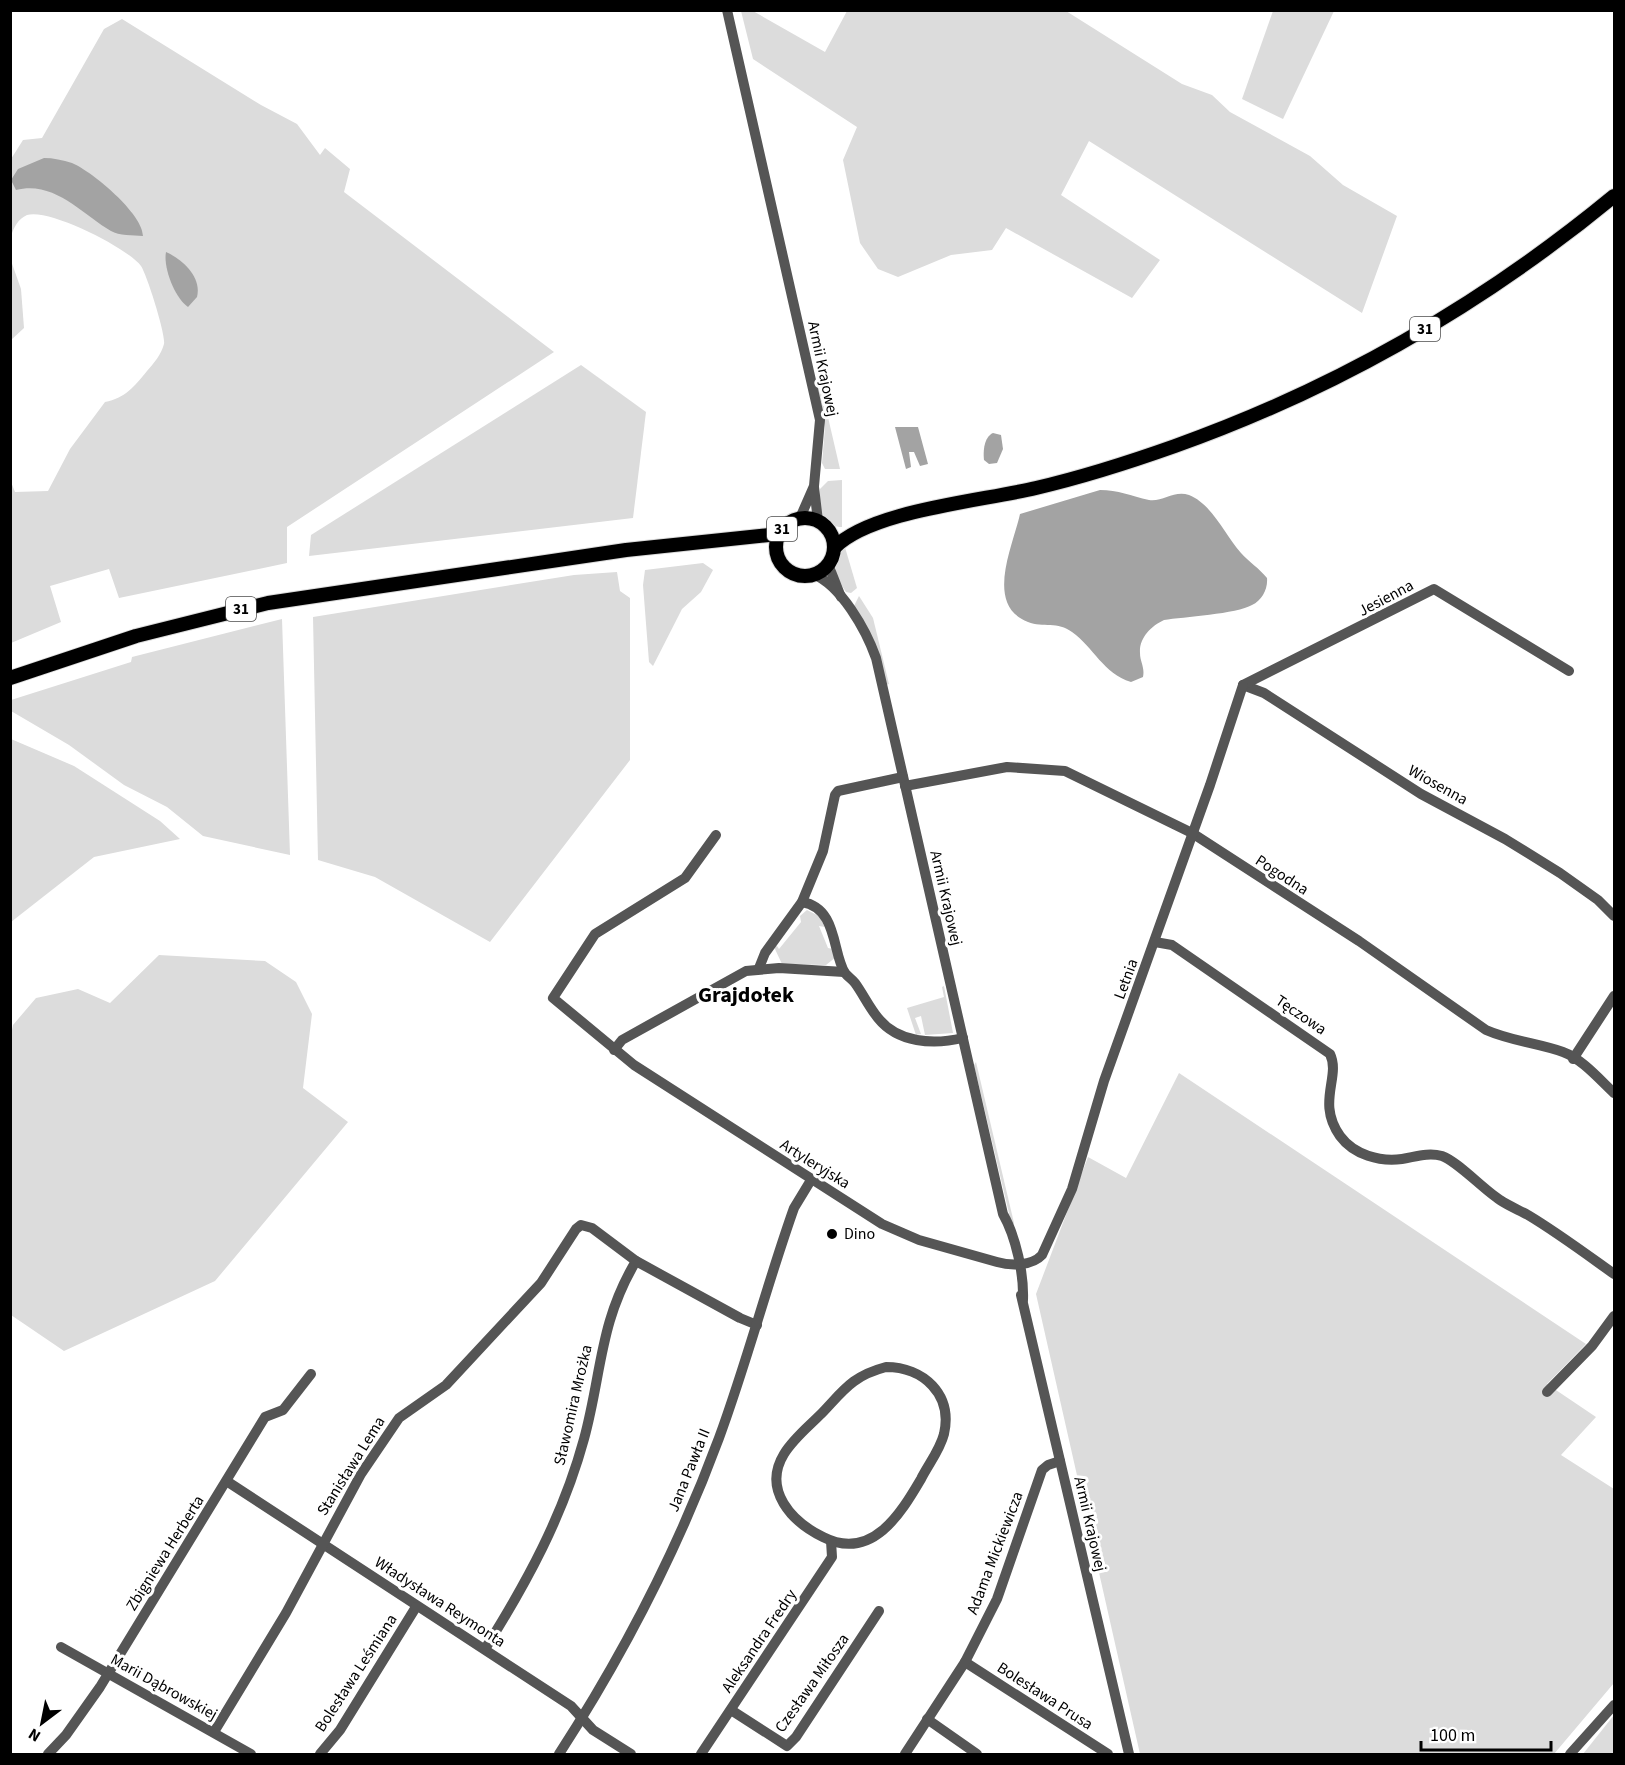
<svg xmlns="http://www.w3.org/2000/svg" width="1625" height="1765" font-family="'Source Sans 3',sans-serif">
<rect width="100%" height="100%" fill="#fff"/>
<g fill="#dcdcdc">
<path d="M 741,11 L 753,11 L 825,52 L 847,11 L 1066,11 L 1182,84 L 1212,95 L 1230,112 L 1310,156 L 1343,185 L 1397,216 L 1362,313 L 1089,141 L 1061,195 L 1160,260 L 1132,298 L 1006,228 L 992,250 L 951,255 L 898,277 L 878,269 L 860,243 L 843,160 L 857,127 L 753,59 Z"/>
<path d="M 1273,11 L 1334,11 L 1283,119 L 1242,99 Z"/>
<path d="M 122,19 L 261,105 L 297,124 L 320,155 L 325,148 L 350,169 L 344,192 L 554,352 L 287,527 L 287,563 L 119,598 L 109,569 L 50,586 L 61,622 L 11,643 L 11,482 L 15,492 L 48,491 L 70,449 L 105,402 C 125,398 134,387 147,371 C 154,363 161,355 164,344 C 166,335 147,275 141,266 C 128,248 49,208 27,215 C 18,219 14,227 11,236 L 11,159 L 23,140 L 42,138 L 104,29 Z"/>
<path d="M 10,258 L 21,289 L 24,328 L 11,340 Z"/>
<path d="M 581,365 L 646,412 L 633,518 L 309,556 L 311,535 Z"/>
<path d="M 821,387 L 840,469 L 825,469 L 822,463 L 825,427 L 817,389 Z"/>
<path d="M 842,480 L 842,527 C 819,527 819,507 820,489 L 828,481 Z"/>
<path d="M 844,544 L 857,588 L 851,593 L 846,592 C 834,574 830,562 844,544 Z"/>
<path d="M 703,563 L 713,570 L 701,592 L 682,609 L 653,666 L 649,662 L 643,585 L 645,570 Z"/>
<path d="M 617,572 L 620,591 L 630,598 L 630,760 L 490,942 L 375,877 L 318,860 L 313,617 L 574,575 Z"/>
<path d="M 859,596 L 873,618 L 889,684 L 886,685 L 854,606 Z"/>
<path d="M 282,619 L 290,855 L 203,836 L 167,807 L 124,785 L 69,745 L 11,711 L 11,700 L 131,662 L 132,657 Z"/>
<path d="M 11,739 L 74,766 L 160,821 L 180,839 L 94,857 L 11,922 Z"/>
<path d="M 807,910 L 819,916 L 825,927 L 819,926 L 828,948 L 833,949 L 836,957 L 826,965 L 782,964 L 774,947 L 777,946 L 779,949 L 801,922 L 800,916 Z"/>
<path d="M 159,955 L 265,961 L 296,982 L 312,1014 L 303,1088 L 348,1122 L 215,1281 L 64,1351 L 11,1315 L 10,1040 L 13,1025 L 36,998 L 78,989 L 110,1003 Z"/>
<path d="M 944,986 L 953,1033 L 925,1035 L 921,1016 L 915,1018 L 921,1034 L 916,1035 L 907,1008 L 944,997 L 942,987 Z"/>
<path d="M 976,1062 L 1014,1223 L 1012,1226 L 974,1065 Z"/>
<path d="M 1179,1073 L 1586,1344 L 1547,1384 L 1596,1417 L 1561,1455 L 1614,1489 L 1614,1683 L 1554,1754 L 1140,1754 L 1036,1294 L 1088,1157 L 1126,1178 Z"/>
<path d="M 1614,1715 L 1614,1754 L 1583,1754 Z"/>
</g>
<g fill="#a3a3a3">
<path d="M 44,158 C 53,158 63,160 72,163 C 93,172 143,214 143,236 C 133,235 119,236 111,231 C 82,214 54,180 16,190 L 11,180 L 18,169 Z"/>
<path d="M 166,252 C 182,259 202,277 197,297 L 188,307 C 175,298 163,268 166,252 Z"/>
<path d="M 895,427 L 918,427 L 928,464 L 920,466 L 914,452 L 909,452 L 911,467 L 906,469 Z"/>
<path d="M 993,433 L 1001,435 L 1003,449 L 997,463 L 989,464 L 984,460 C 983,451 984,437 993,433 Z"/>
<path d="M 1100,490 C 1118,490 1131,496 1149,500 C 1163,502 1174,490 1189,495 C 1212,504 1225,535 1241,553 C 1249,562 1259,568 1267,578 C 1268,589 1262,600 1252,605 C 1237,614 1183,617 1164,620 C 1151,626 1139,638 1140,653 C 1140,662 1145,667 1143,677 L 1131,682 C 1103,673 1094,648 1072,632 C 1058,621 1043,628 1028,622 C 984,605 1013,546 1020,514 Z"/>
</g>
<g fill="none" stroke-linecap="round" stroke-linejoin="round">
<defs>
<g id="major">
<circle cx="805" cy="547" r="29"/>
<path d="M 834,548 C 871,510 983,501 1036,488 C 1083,477 1130,462 1175,446 C 1335,389 1483,304 1614,196"/>
<path d="M 10,678 L 136,636 L 268,603 L 626,550 L 779,534"/>
</g>
</defs>
<use href="#major" stroke="#dbdbdb" stroke-width="16"/>
<g stroke="#555" stroke-width="10">
<path d="M 727,10 L 820,420 L 814,486 L 800,518"/>
<path d="M 814,487 L 818,521"/>
<path d="M 828,564 L 841,597"/>
<path d="M 813,574 C 841,585 866,630 876,658 L 1003,1214 C 1016,1237 1024,1274 1023,1300"/>
<path d="M 1243,685 L 1264,693 L 1421,794 L 1505,839 L 1560,873 L 1598,900 L 1614,916"/>
<path d="M 1243,685 L 1434,589 L 1569,671"/>
<path d="M 905,786 L 1007,767 L 1065,771 L 1192,833 L 1359,941 L 1486,1030 C 1511,1041 1537,1043 1563,1052 C 1582,1059 1599,1079 1614,1093"/>
<path d="M 716,835 L 685,878 L 595,934 L 553,998 L 634,1065 L 882,1224 L 919,1240 L 997,1262 C 1011,1266 1032,1266 1042,1255 L 1072,1189 L 1104,1081 L 1210,785 L 1243,685"/>
<path d="M 802,902 C 838,908 832,953 845,973 C 848,977 852,979 855,983 C 863,994 869,1007 878,1018 C 898,1043 933,1045 963,1038"/>
<path d="M 1155,942 L 1172,945 L 1330,1054 C 1341,1077 1316,1102 1340,1136 C 1354,1155 1380,1162 1402,1159 C 1415,1157 1428,1152 1442,1156 C 1457,1161 1484,1190 1500,1200 C 1509,1206 1519,1210 1528,1215 C 1558,1233 1586,1254 1614,1274"/>
<path d="M 759,968 L 765,953 L 802,902 L 823,851 L 835,795 L 838,791 L 903,777"/>
<path d="M 614,1050 L 622,1040 L 746,971 L 779,968 L 844,972"/>
<path d="M 1573,1059 L 1614,996"/>
<path d="M 1021,1295 L 1129,1754"/>
<path d="M 886,1367 C 923,1367 953,1394 944,1434 C 940,1450 928,1465 921,1479 C 901,1513 872,1562 823,1537 C 792,1522 762,1490 784,1454 C 793,1439 808,1427 821,1414 C 844,1390 852,1376 886,1367 Z"/>
<path d="M 1547,1392 L 1592,1346 L 1614,1316"/>
<path d="M 228,1482 L 571,1706 L 593,1730 L 631,1754"/>
<path d="M 61,1647 L 251,1754"/>
<path d="M 485,1649 C 527,1582 563,1516 584,1439 C 602,1373 599,1323 636,1261"/>
<path d="M 965,1662 L 1108,1754"/>
<path d="M 731,1710 L 787,1746 L 796,1737 L 879,1611"/>
<path d="M 927,1719 L 977,1754"/>
<path d="M 214,1732 L 286,1613 L 361,1474 L 399,1418 L 446,1385 L 541,1283 L 576,1229 L 581,1225 L 592,1228 L 636,1261 L 740,1318 L 757,1325"/>
<path d="M 48,1754 L 66,1735 L 100,1687 L 265,1417 L 283,1410 L 311,1374"/>
<path d="M 320,1754 L 340,1730 L 416,1607"/>
<path d="M 559,1754 C 623,1655 678,1549 719,1438 C 747,1362 767,1284 794,1208 L 811,1180"/>
<path d="M 701,1754 L 832,1557 L 831,1541"/>
<path d="M 905,1754 L 965,1662 L 997,1599 L 1042,1470 L 1048,1465 L 1060,1461"/>
<path d="M 1570,1754 L 1614,1705"/>
</g>
<use href="#major" stroke="#000" stroke-width="14"/>
</g>
<circle fill="#000" stroke="#fff" stroke-width="2" cx="832" cy="1234" r="6"/>
<g text-anchor="middle" dominant-baseline="central" stroke-width="6" stroke-linejoin="round" paint-order="stroke">
<g fill="#fff" stroke="#4c4c4c" stroke-width="1.5">
<rect x="1410" y="317" width="30" height="24" rx="4.5"/>
<rect x="767" y="517" width="30" height="24" rx="4.5"/>
<rect x="226" y="597" width="30" height="24" rx="4.5"/>
</g>
<g font-size="15" font-weight="bold" fill="#000">
<text x="1425" y="329">31</text>
<text x="782" y="529">31</text>
<text x="241" y="609">31</text>
</g>
<g font-size="16" fill="#000" stroke="#fff">
<text transform="translate(823 369) rotate(78)">Armii Krajowej</text>
<text transform="translate(1386 598) rotate(-28)">Jesienna</text>
<text transform="translate(1438 785) rotate(29)">Wiosenna</text>
<text transform="translate(1282 875) rotate(33)">Pogodna</text>
<text transform="translate(946 898) rotate(77)">Armii Krajowej</text>
<text transform="translate(1126 979) rotate(-70)">Letnia</text>
<text transform="translate(1301 1015) rotate(34)">Tęczowa</text>
<text transform="translate(815 1164) rotate(32)">Artyleryjska</text>
<text transform="translate(573 1405) rotate(-77)">Sławomira Mrożka</text>
<text transform="translate(351 1466) rotate(-58)">Stanisława Lema</text>
<text transform="translate(689 1470) rotate(-68)">Jana Pawła II</text>
<text transform="translate(1090 1524) rotate(77)">Armii Krajowej</text>
<text transform="translate(165 1553) rotate(-58)">Zbigniewa Herberta</text>
<text transform="translate(995 1553) rotate(-69)">Adama Mickiewicza</text>
<text transform="translate(440 1602) rotate(33)">Władysława Reymonta</text>
<text transform="translate(759 1641) rotate(-56)">Aleksandra Fredry</text>
<text transform="translate(356 1673) rotate(-57)">Bolesława Leśmiana</text>
<text transform="translate(812 1683) rotate(-55)">Czesława Miłosza</text>
<text transform="translate(164 1687) rotate(29)">Marii Dąbrowskiej</text>
<text transform="translate(1045 1696) rotate(33)">Bolesława Prusa</text>
</g>
<g font-size="16" fill="#000" stroke="#fff" text-anchor="start">
<text x="844" y="1234">Dino</text>
</g>
<g font-size="22" font-weight="bold" fill="#000" stroke="#fff">
<text x="746" y="995">Grajdołek</text>
</g>
</g>
<rect width="1625" height="1765" fill="none" stroke="#000000" stroke-width="24"/>
<g transform="translate(42 1723) rotate(212)" stroke="#ffffff" stroke-width="4.5" paint-order="stroke">
<path d="M0-4.5L10 22L0 15L-10 22Z" fill="#000000"/>
<text y="-9" font-size="16" font-weight="bold" text-anchor="middle" fill="#000000">N</text>
</g>
<path d="M1421 1741v9h130v-9" fill="none" stroke="#000000" stroke-width="3"/>
<text x="1430" y="1741" font-size="18" fill="#000000" stroke="#ffffff" stroke-width="4.5" paint-order="stroke">100 m</text>
</svg>
